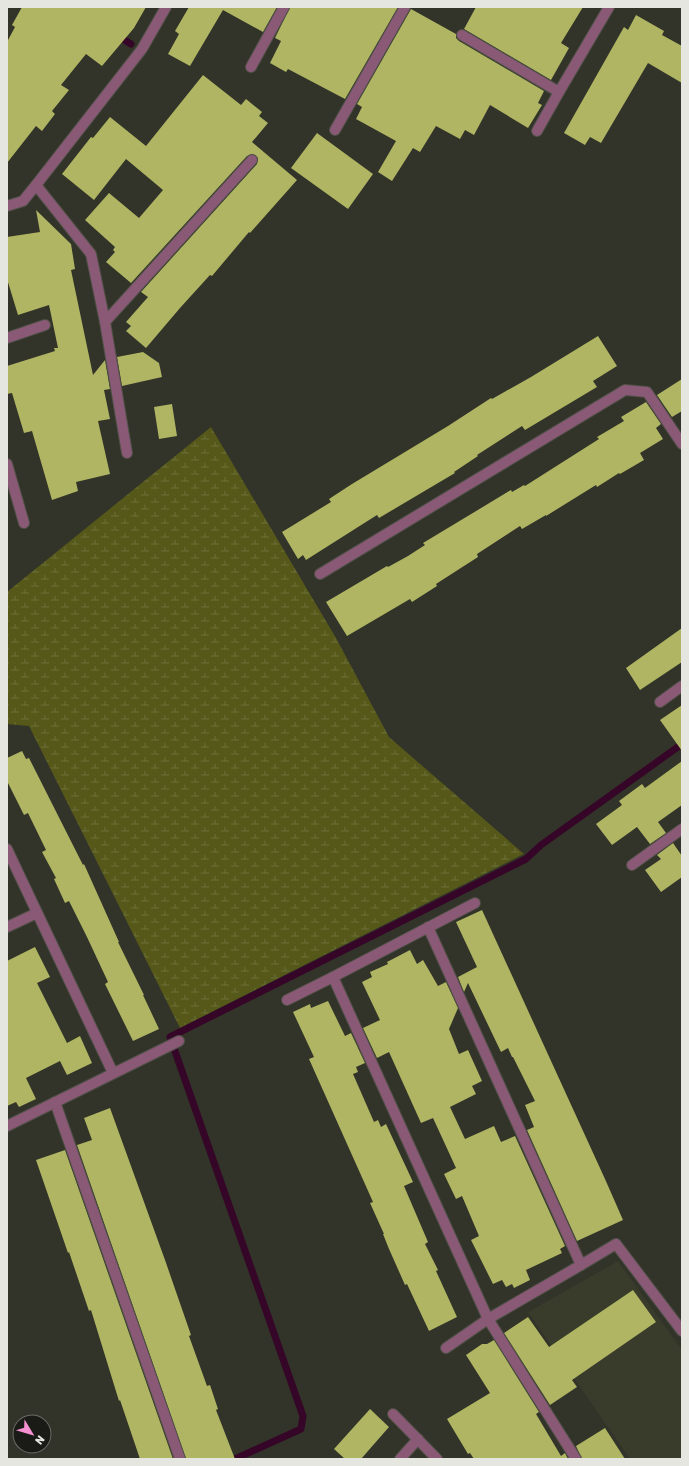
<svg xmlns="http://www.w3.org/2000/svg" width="689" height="1466" font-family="Rubik,sans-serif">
<defs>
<pattern id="wetland-marsh" width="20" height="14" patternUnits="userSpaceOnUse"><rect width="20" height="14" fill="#555818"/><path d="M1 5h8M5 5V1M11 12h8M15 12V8" fill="none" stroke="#6d7039"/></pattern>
</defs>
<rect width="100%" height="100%" fill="#323329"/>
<path fill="#393b2b" d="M 618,1261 L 682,1350 L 682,1459 L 630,1459 L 528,1312 Z"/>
<path fill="url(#wetland-marsh)" d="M 211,427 L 336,638 L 389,737 L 524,854 L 180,1028 L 29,726 L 7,724 L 7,592 Z"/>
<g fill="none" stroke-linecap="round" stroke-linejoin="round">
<g stroke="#350627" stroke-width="7">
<path d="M 116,35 L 131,44"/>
<path d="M 235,1459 L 301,1429 L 303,1416 L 170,1037 L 526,859 L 541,845 L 682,744"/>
</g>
</g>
<g fill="#afb562">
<path d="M 22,7 L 146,7 L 134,28 L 102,66 L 86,54 L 61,85 L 69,90 L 52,111 L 55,114 L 42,131 L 36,126 L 7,163 L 7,42 L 15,27 L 12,25 Z"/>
<path d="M 189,7 L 277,7 L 263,32 L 223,10 L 190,66 L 168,54 L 179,34 L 175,31 Z"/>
<path d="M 290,7 L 398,7 L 345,99 L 288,69 L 286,72 L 270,63 L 281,41 L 275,38 Z"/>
<path d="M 476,7 L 583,7 L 561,43 L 569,48 L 551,80 L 464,29 Z"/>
<path d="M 411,9 L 456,34 L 456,38 L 459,41 L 544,91 L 538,103 L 542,105 L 528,128 L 490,105 L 474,135 L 465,130 L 460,139 L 436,126 L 420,152 L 413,148 L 392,181 L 378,172 L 396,141 L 356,119 L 362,107 L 357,104 Z"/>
<path d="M 636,15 L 664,31 L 662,35 L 682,46 L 682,83 L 648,63 L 601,143 L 590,137 L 585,145 L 564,133 L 624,27 L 628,30 Z"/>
<path d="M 203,75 L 241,105 L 246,99 L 262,112 L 259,116 L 268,123 L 252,142 L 297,180 L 250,233 L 249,232 L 212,276 L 210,275 L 180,308 L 146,348 L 126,331 L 131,326 L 126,322 L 148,297 L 141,292 L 257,164 L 258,158 L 253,154 L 247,156 L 131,283 L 106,262 L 115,252 L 113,250 L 115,247 L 85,220 L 109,193 L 139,218 L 163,190 L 126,159 L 94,200 L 62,174 L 91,137 L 93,138 L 110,117 L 146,146 Z"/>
<path d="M 317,133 L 373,174 L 348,209 L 291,168 Z"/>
<path d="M 36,210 L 71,244 L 75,269 L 71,270 L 93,375 L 105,360 L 110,389 L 104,390 L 110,419 L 98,421 L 110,474 L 76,482 L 78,491 L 52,500 L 32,431 L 24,433 L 12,393 L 7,394 L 7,366 L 55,351 L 54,348 L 58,348 L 49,305 L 18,315 L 7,279 L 7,237 L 40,232 Z"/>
<path d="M 598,336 L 617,366 L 593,381 L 597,387 L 525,430 L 522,426 L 477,455 L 478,456 L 454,472 L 455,473 L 379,518 L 377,515 L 306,560 L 303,555 L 298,559 L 282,532 L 331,502 L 329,499 L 352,484 L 448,426 L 491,398 L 492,399 L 531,377 Z"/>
<path d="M 143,352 L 159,363 L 162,377 L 122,386 L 117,357 Z"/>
<path d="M 682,379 L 682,411 L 672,417 L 657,395 Z"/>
<path d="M 646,402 L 661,424 L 656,428 L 663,439 L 640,453 L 644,460 L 620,474 L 619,473 L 597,487 L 596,485 L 546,516 L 546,515 L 522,529 L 520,526 L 477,554 L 478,557 L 436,584 L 437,586 L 412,602 L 410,599 L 347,636 L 326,602 L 387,566 L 388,567 L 408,556 L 425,545 L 423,543 L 511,490 L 512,492 L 524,485 L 525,486 L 599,439 L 597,437 L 624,421 L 621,417 Z"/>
<path d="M 172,404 L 177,436 L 159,439 L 154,407 Z"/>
<path d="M 682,628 L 682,662 L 640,690 L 626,668 Z"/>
<path d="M 682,705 L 682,751 L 660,720 Z"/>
<path d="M 22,751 L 26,759 L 29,758 L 83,865 L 84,864 L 119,942 L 118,942 L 144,995 L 143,995 L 159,1029 L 133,1041 L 105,984 L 108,982 L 87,937 L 69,901 L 65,903 L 54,879 L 56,878 L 42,852 L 46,850 L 28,813 L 24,815 L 7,781 L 7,758 Z"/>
<path d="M 682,761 L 682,805 L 658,822 L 666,833 L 650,844 L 637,827 L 612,845 L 596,824 L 622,805 L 619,801 L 642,784 L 645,788 Z"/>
<path d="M 673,843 L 682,856 L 682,877 L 661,892 L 645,870 L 661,859 L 657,855 Z"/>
<path d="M 482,910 L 605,1179 L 623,1220 L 577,1241 L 527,1130 L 534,1127 L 525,1105 L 535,1101 L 513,1057 L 512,1057 L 508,1048 L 501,1052 L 468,983 L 464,992 L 458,977 L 477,967 L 456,922 Z"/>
<path d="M 35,947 L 50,977 L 37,983 L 67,1043 L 80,1036 L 92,1063 L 67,1075 L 60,1061 L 26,1078 L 36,1099 L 19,1107 L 16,1102 L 7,1106 L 7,961 Z"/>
<path d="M 410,950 L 417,964 L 423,960 L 438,986 L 446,982 L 458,1008 L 449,1029 L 459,1054 L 468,1050 L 482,1081 L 472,1086 L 476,1094 L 450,1107 L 465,1139 L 494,1126 L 501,1142 L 515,1136 L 565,1246 L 560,1249 L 562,1253 L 526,1270 L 530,1280 L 514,1288 L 512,1284 L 506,1287 L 502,1280 L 493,1284 L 471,1240 L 479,1236 L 462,1196 L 456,1199 L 444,1174 L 456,1168 L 433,1118 L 421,1123 L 389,1052 L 377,1058 L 363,1028 L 380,1020 L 362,982 L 372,977 L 370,972 L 388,964 L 387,962 Z"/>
<path d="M 328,1001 L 345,1036 L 351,1033 L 365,1063 L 356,1067 L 358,1072 L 353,1074 L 374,1122 L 378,1120 L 381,1127 L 386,1124 L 413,1182 L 404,1186 L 428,1242 L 425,1244 L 438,1270 L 436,1271 L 457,1317 L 429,1331 L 407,1284 L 405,1285 L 389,1249 L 383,1234 L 384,1234 L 370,1203 L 373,1202 L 309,1059 L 314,1057 L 293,1012 L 310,1004 L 311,1008 Z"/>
<path d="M 110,1108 L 165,1260 L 191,1335 L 189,1336 L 207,1386 L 210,1385 L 218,1409 L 216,1410 L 235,1459 L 186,1459 L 77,1145 L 92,1140 L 84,1118 Z"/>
<path d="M 65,1150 L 173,1459 L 140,1459 L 120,1400 L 119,1401 L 91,1310 L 89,1311 L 69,1252 L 68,1253 L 36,1160 Z"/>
<path d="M 633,1290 L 656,1322 L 572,1380 L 577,1387 L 550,1405 L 504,1333 L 528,1317 L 549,1347 Z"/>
<path d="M 494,1340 L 539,1412 L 536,1414 L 561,1456 L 565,1453 L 568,1459 L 474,1459 L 470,1453 L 468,1454 L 447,1419 L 490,1393 L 466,1355 L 482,1344 L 487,1344 Z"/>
<path d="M 370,1409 L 389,1427 L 361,1459 L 345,1459 L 334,1449 Z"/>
<path d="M 605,1428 L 625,1459 L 582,1459 L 576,1446 Z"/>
</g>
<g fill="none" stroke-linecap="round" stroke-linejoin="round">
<defs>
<g id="street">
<path d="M 462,35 L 559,92 L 537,131"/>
<path d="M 251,67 L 284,7"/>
<path d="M 559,92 L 609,7"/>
<path d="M 335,130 L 405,7"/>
<path d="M 36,185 L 91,254 L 105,322"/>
<path d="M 7,206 L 23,201 L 36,185 L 142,49 L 166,7"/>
<path d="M 7,338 L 45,325"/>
<path d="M 127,453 L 105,322 L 252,160"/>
<path d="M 7,464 L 24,523"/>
<path d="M 320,574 L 625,390 L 647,392 L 682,444"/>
<path d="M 660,702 L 682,686"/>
<path d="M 7,849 L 113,1073"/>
<path d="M 632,865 L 682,829"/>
<path d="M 7,927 L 37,913"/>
<path d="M 428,927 L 581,1265 L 616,1244 L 682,1331"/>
<path d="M 333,977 L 488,1319 L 446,1348"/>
<path d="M 287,1000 L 333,977 L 475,903"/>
<path d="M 55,1102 L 180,1459"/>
<path d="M 7,1126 L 179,1041"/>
<path d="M 393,1414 L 437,1459"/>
<path d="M 400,1459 L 418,1439"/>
<path d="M 576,1459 L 488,1319 L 581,1265"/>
</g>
</defs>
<use href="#street" stroke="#4f5046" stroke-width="12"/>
<use href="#street" stroke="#895976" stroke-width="10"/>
</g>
<rect width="689" height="1466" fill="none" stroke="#e5e6df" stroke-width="16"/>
<g transform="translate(32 1434) rotate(128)"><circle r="19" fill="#1a1b16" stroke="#6b6c66"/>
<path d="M0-3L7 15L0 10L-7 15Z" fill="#f690d0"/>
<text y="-6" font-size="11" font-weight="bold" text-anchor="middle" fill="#e5e6df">N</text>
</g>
</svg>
